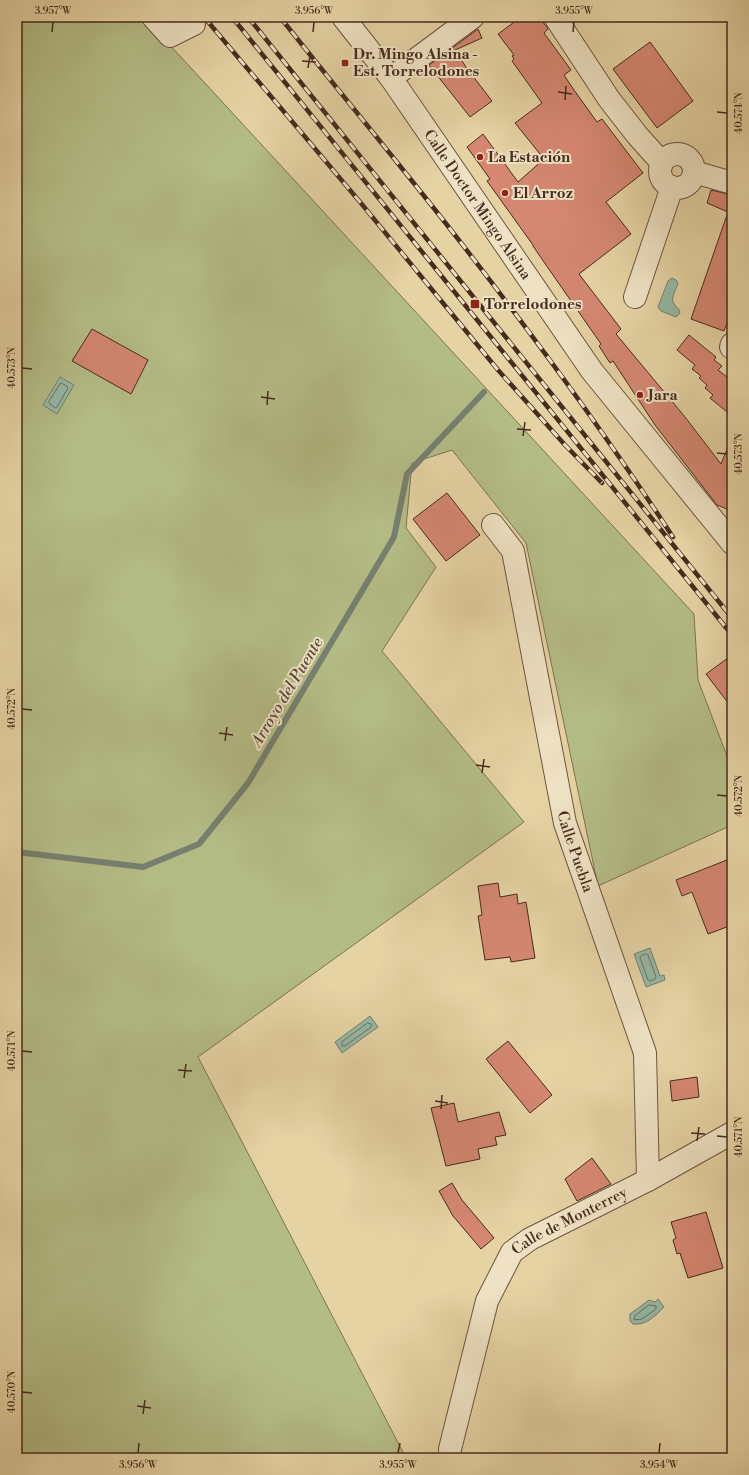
<svg xmlns="http://www.w3.org/2000/svg" width="749" height="1475" font-family="'Libre Bodoni',serif">
<rect width="100%" height="100%" fill="#e6d3a4"/>
<filter id="stains"><feTurbulence type="fractalNoise" baseFrequency=".005" numOctaves="4"/><feColorMatrix values="0 0 0 0 .2 0 0 0 0 .09 0 0 0 0 .02 0 0 0 .5 -.17"/></filter>
<radialGradient id="worn" r=".72"><stop offset=".6" stop-color="#630" stop-opacity="0"/><stop offset="1" stop-color="#630" stop-opacity=".3"/></radialGradient>
<path fill="#b4bc86" stroke="#7d7452" d="M 17,17 L 144,17 L 694,614 L 698,680 L 732,769 L 732,825 L 598,886 L 526,543 L 452,450 L 412,463 L 406,528 L 436,567 L 382,651 L 524,822 L 198,1057 L 406,1458 L 17,1458 Z"/>
<g fill="#96b8a6" stroke="#768070">
<path d="M 672,278 L 676,280 L 678,283 C 677,288 671,297 673,302 C 675,307 679,307 680,313 L 676,317 L 661,311 L 658,307 L 668,281 Z"/>
<path d="M 60,377 L 74,385 L 57,414 L 43,405 Z"/>
<path d="M 650,948 L 660,976 L 664,975 L 665,980 L 646,987 L 634,954 Z"/>
<path d="M 370,1016 L 378,1027 L 342,1053 L 335,1042 Z"/>
<path d="M 658,1299 L 664,1307 C 655,1316 646,1326 633,1324 L 630,1321 L 630,1314 C 636,1309 643,1305 649,1300 L 655,1302 Z"/>
</g>
<g fill="none" stroke-linecap="round" stroke-linejoin="round">
<g stroke="#6e7262" stroke-width="1">
<path d="M 61,383 L 67,386 L 68,388 L 57,407 L 55,408 L 50,404 L 49,402 Z"/>
<path d="M 646,954 L 648,955 L 656,977 L 655,979 L 650,981 L 648,980 L 640,958 L 641,956 Z"/>
<path d="M 368,1023 L 371,1024 L 371,1027 L 345,1046 L 342,1046 L 342,1042 Z"/>
<path d="M 649,1305 L 656,1306 L 656,1309 L 642,1319 L 634,1320 L 635,1316 Z"/>
</g>
<path stroke="#768070" stroke-width="6" d="M 17,852 L 143,867 L 199,844 L 248,783 L 394,537 L 407,474 L 484,392"/>
</g>
<g fill="#d58772" stroke="#462b1e">
<path d="M 521,17 L 538,17 L 547,27 L 548,29 L 544,33 L 571,70 L 564,75 L 574,90 L 597,122 L 602,119 L 643,173 L 606,202 L 631,234 L 579,274 L 621,329 L 616,334 L 685,417 L 721,464 L 732,437 L 732,511 L 717,505 L 655,425 L 613,361 L 610,363 L 599,346 L 601,344 L 546,265 L 533,246 L 533,245 L 487,181 L 490,179 L 467,147 L 483,134 L 518,182 L 544,159 L 515,123 L 542,103 L 512,61 L 514,59 L 512,56 L 514,55 L 498,34 Z"/>
<path d="M 478,29 L 482,38 L 455,50 L 466,67 L 492,101 L 470,117 L 429,65 Z"/>
<path d="M 650,42 L 693,101 L 657,128 L 613,69 Z"/>
<path d="M 711,190 L 732,195 L 732,309 L 724,331 L 691,319 L 728,212 L 707,203 Z"/>
<path d="M 92,329 L 148,360 L 131,394 L 72,361 Z"/>
<path d="M 689,335 L 716,357 L 714,360 L 722,366 L 718,370 L 732,381 L 732,416 L 710,398 L 713,395 L 705,388 L 707,385 L 699,378 L 701,376 L 692,369 L 695,365 L 677,350 Z"/>
<path d="M 447,493 L 480,535 L 446,561 L 413,519 Z"/>
<path d="M 732,655 L 732,708 L 706,674 Z"/>
<path d="M 732,858 L 732,925 L 708,934 L 692,892 L 682,896 L 676,880 Z"/>
<path d="M 498,883 L 500,897 L 517,894 L 518,904 L 526,902 L 535,958 L 511,962 L 510,957 L 485,960 L 478,916 L 482,915 L 478,886 Z"/>
<path d="M 508,1041 L 552,1095 L 530,1113 L 486,1059 Z"/>
<path d="M 697,1077 L 699,1097 L 672,1101 L 670,1081 Z"/>
<path d="M 454,1103 L 458,1122 L 499,1112 L 506,1135 L 495,1137 L 497,1145 L 478,1149 L 480,1159 L 446,1166 L 431,1108 Z"/>
<path d="M 592,1158 L 611,1184 L 577,1201 L 565,1179 Z"/>
<path d="M 452,1183 L 462,1200 L 494,1238 L 481,1249 L 453,1216 L 439,1191 Z"/>
<path d="M 706,1212 L 723,1268 L 688,1278 L 680,1253 L 677,1254 L 673,1240 L 676,1238 L 671,1222 Z"/>
</g>
<g fill="none" stroke-linecap="round" stroke-linejoin="round">
<defs>
<g id="minor">
<path d="M 153,17 L 170,36 L 194,24"/>
<path id="s1" d="M 343,17 L 391,78 L 592,371 L 732,543"/>
<path d="M 555,17 L 609,99 L 637,135 L 662,163"/>
<path d="M 391,78 L 473,17"/>
<circle cx="677" cy="171" r="17"/>
<path d="M 694,172 L 732,183"/>
<path d="M 635,297 L 672,187"/>
<path d="M 731,347 L 732,344"/>
<path id="s2" d="M 493,525 L 513,551 L 565,823 L 645,1053 L 648,1180"/>
<path id="s3" d="M 450,1458 L 450,1449 L 487,1301 L 512,1252 L 530,1239 L 648,1180 L 732,1133"/>
</g>
</defs>
<use href="#minor" stroke="#6e5540" stroke-width="24"/>
<use href="#minor" stroke="#efe2c4" stroke-width="22"/>
<defs>
<g id="rail">
<path d="M 204,17 L 360,202 L 498,370 L 565,445 L 602,483"/>
<path d="M 232,17 L 732,635"/>
<path d="M 248,17 L 732,618"/>
<path d="M 280,17 C 333,84 387,149 440,216 C 522,320 601,427 673,537"/>
</g>
</defs>
<use href="#rail" stroke="#462b1e" stroke-width="4.5"/>
<use href="#rail" stroke="#efe2c4" stroke-width="3" stroke-dasharray="9" stroke-linecap="butt"/>
</g>
<path fill="none" stroke="#462b1e" stroke-width="1.5" d="M 52,32 L 53,22M 313,32 L 314,22M 573,32 L 574,22M 302,61 L 316,62M 308,68 L 310,55M 558,92 L 572,94M 565,100 L 566,86M 717,112 L 727,113M 22,368 L 32,369M 261,397 L 275,399M 267,405 L 268,391M 517,429 L 531,430M 523,436 L 525,422M 717,453 L 727,454M 22,709 L 32,710M 219,733 L 233,735M 225,741 L 227,727M 476,765 L 490,767M 482,773 L 484,759M 717,795 L 727,796M 22,1051 L 32,1052M 178,1070 L 192,1071M 184,1078 L 186,1064M 435,1101 L 448,1103M 441,1109 L 442,1095M 691,1133 L 705,1134M 717,1136 L 727,1137M 697,1141 L 699,1127M 22,1392 L 32,1393M 137,1406 L 151,1408M 143,1414 L 145,1400M 138,1453 L 139,1443M 398,1453 L 400,1443M 659,1453 L 660,1443"/>
<g fill="#8f2418" stroke="#efe2c4" stroke-width="1.5">
<rect x="341" y="59" width="8" height="8" rx="2"/>
<circle cx="480" cy="157" r="4"/>
<circle cx="505" cy="193" r="4"/>
<rect x="470" y="299" width="10" height="10" rx="2"/>
<circle cx="640" cy="395" r="4"/>
</g>
<g text-anchor="middle" dominant-baseline="central" stroke-width="4" stroke-linejoin="round" paint-order="stroke">
<g font-size="15" font-weight="bold" fill="#462b1e" stroke="#efe2c4" text-anchor="start">
<text x="353" y="54">Dr. Mingo Alsina -<tspan x="353" dy="17">Est. Torrelodones</tspan></text>
<text x="488" y="157">La Estación</text>
<text x="513" y="193">El Arroz</text>
<text x="484" y="304">Torrelodones</text>
<text x="648" y="395">Jara</text>
</g>
<g font-size="15" fill="#462b1e" stroke="#efe2c4">
<text stroke="none"><textPath href="#s1" startOffset="231">Calle Doctor Mingo Alsina</textPath></text>
<text stroke="none"><textPath href="#s2" startOffset="340">Calle Puebla</textPath></text>
<text stroke="none"><textPath href="#s3" startOffset="282">Calle de Monterrey</textPath></text>
</g>
<g font-size="16" font-style="italic" fill="#564739" stroke="#efe2c4">
<text transform="translate(287 692) rotate(-59)">Arroyo del Puente</text>
</g>
</g>
<rect width="749" height="1475" fill="none" stroke="#e6d3a4" stroke-width="44"/>
<rect x="22" y="22" width="705" height="1431" fill="none" stroke="#462b1e" stroke-width="1.5"/>
<g font-size="10" text-anchor="middle" fill="#462b1e">
<text x="53" y="14">3.957°W</text>
<text x="314" y="14">3.956°W</text>
<text x="574" y="14">3.955°W</text>
<text transform="translate(738 113) rotate(-90)" y="4">40.574°N</text>
<text transform="translate(11 368) rotate(-90)" y="4">40.573°N</text>
<text transform="translate(738 454) rotate(-90)" y="4">40.573°N</text>
<text transform="translate(11 709) rotate(-90)" y="4">40.572°N</text>
<text transform="translate(738 796) rotate(-90)" y="4">40.572°N</text>
<text transform="translate(11 1051) rotate(-90)" y="4">40.571°N</text>
<text transform="translate(738 1137) rotate(-90)" y="4">40.571°N</text>
<text transform="translate(11 1392) rotate(-90)" y="4">40.570°N</text>
<text x="138" y="1468">3.956°W</text>
<text x="398" y="1468">3.955°W</text>
<text x="659" y="1468">3.954°W</text>
</g>
<rect width="100%" height="100%" filter="url(#stains)"/>
<rect width="100%" height="100%" fill="url(#worn)"/>
</svg>
